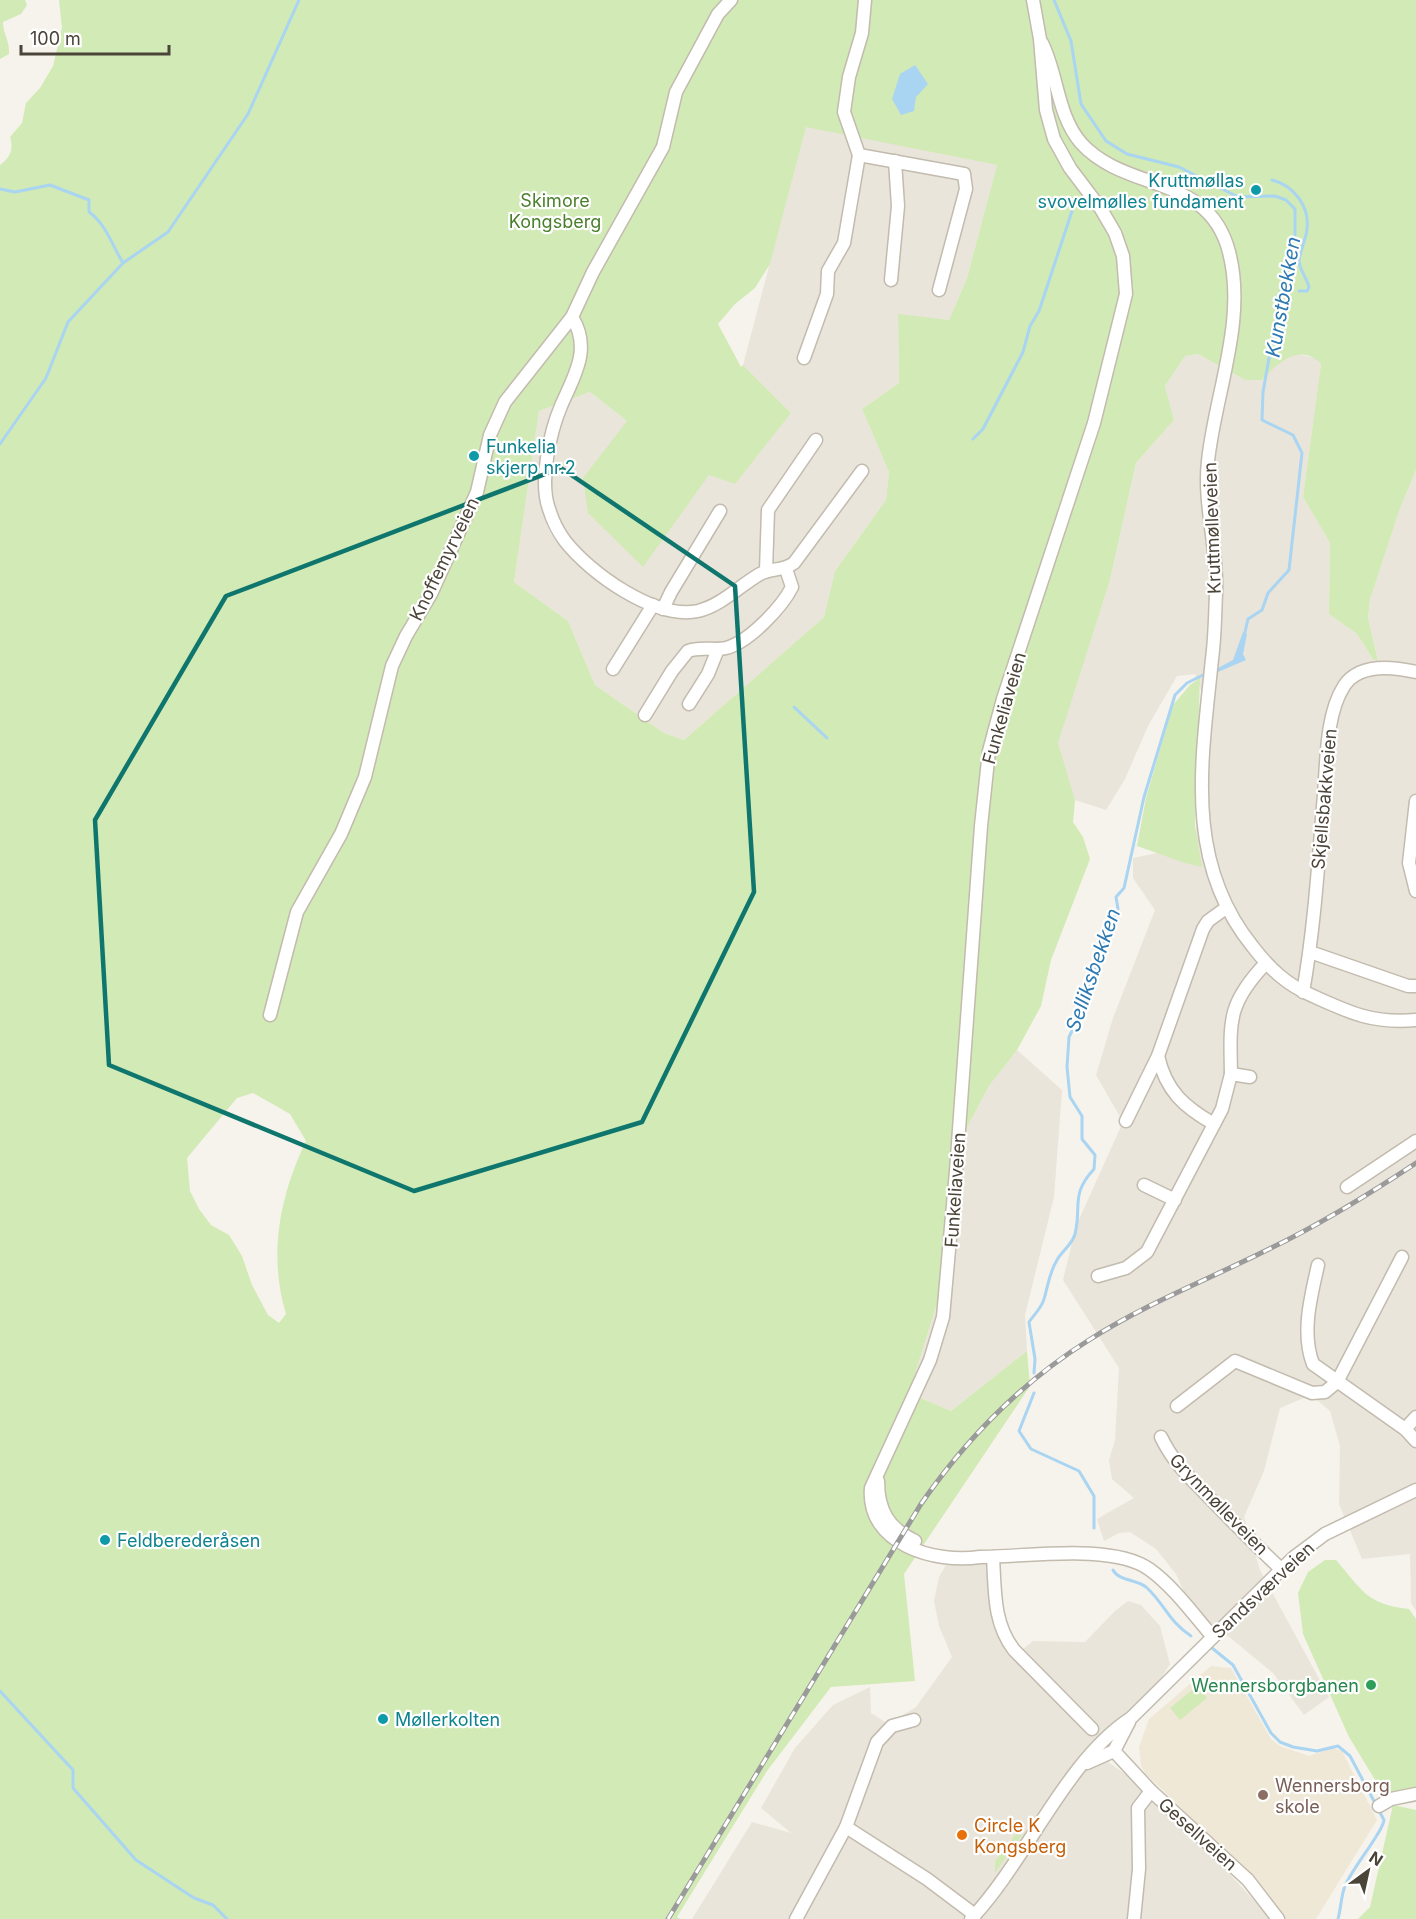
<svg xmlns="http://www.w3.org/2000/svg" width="1416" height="1919" font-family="Inter,sans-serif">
<rect width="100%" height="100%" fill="#f6f3ec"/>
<g fill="#eae5da">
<path d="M 806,126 L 997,165 L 967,278 L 949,320 L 898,315 L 899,383 L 862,409 L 889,472 L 886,500 L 835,571 L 824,617 L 684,740 L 664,733 L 595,685 L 568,621 L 514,582 L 539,411 L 590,392 L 627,421 L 709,475 L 791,413 L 743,365 Z"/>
<path d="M 1198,354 L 1245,380 L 1262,380 L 1277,363 L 1297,354 L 1316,358 L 1321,364 L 1303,497 L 1330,543 L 1329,614 L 1357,634 L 1373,659 L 1378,660 L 1368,618 L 1370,600 L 1399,511 L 1416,470 L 1416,1611 L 1411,1603 L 1410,1554 L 1362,1559 L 1339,1504 L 1340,1446 L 1330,1411 L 1311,1395 L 1280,1408 L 1264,1471 L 1244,1517 L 1260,1570 L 1329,1697 L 1304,1715 L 1273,1673 L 1228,1636 L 1199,1626 L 1176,1574 L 1156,1549 L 1130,1532 L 1119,1533 L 1104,1541 L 1097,1519 L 1134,1498 L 1112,1479 L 1109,1460 L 1115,1440 L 1119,1368 L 1063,1280 L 1076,1226 L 1123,1122 L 1096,1075 L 1113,1018 L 1155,910 L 1133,878 L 1133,858 L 1191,846 L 1199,816 L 1205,702 L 1195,674 L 1177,676 L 1148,726 L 1125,779 L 1106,810 L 1075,800 L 1057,743 L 1110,580 L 1136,463 L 1174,420 L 1165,386 L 1185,356 Z"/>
<path d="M 1017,1050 L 1062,1090 L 1054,1197 L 1025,1315 L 1027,1351 L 951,1411 L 909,1393 L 946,1275 L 955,1150 L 989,1086 Z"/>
<path d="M 987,1562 L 994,1619 L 1018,1653 L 1033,1641 L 1085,1642 L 1115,1611 L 1128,1601 L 1141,1605 L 1160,1626 L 1170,1664 L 1108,1762 L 1161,1799 L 1271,1919 L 692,1919 L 752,1822 L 791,1833 L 761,1808 L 795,1748 L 833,1705 L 870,1687 L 871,1713 L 888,1724 L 916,1707 L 952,1657 L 939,1626 L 934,1601 L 939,1577 L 947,1563 Z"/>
</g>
<path fill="#efe8d6" d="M 1211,1666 L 1231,1668 L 1271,1739 L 1280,1746 L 1309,1756 L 1333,1748 L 1342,1751 L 1377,1820 L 1316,1919 L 1286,1919 L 1248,1873 L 1184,1815 L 1183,1810 L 1145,1773 L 1141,1765 L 1139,1747 L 1149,1719 Z"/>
<g fill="#d2eab5" fill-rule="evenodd">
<path d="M 0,0 L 25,0 L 27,5 L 21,14 L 3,22 C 3,34 10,41 9,54 L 0,59 Z"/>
<path d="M 59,0 L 1416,0 L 1416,470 L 1399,511 L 1370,600 L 1368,618 L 1378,661 L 1373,659 L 1357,634 L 1329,614 L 1330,543 L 1303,497 L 1321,364 C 1301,342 1277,363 1262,380 L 1245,380 L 1198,354 L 1185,356 L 1165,386 L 1174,420 L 1136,463 L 1110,580 L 1058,743 L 1075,800 L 1073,822 L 1083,837 L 1090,859 L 1051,960 L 1041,1006 L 1017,1050 L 989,1086 L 955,1150 L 946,1275 L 909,1393 L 951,1411 L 1027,1351 L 1030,1386 L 904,1574 L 915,1681 L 831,1687 L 767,1771 L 677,1917 L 680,1919 L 0,1919 L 0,165 C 10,158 14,149 10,137 L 22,123 L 26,103 L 40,88 L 53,66 L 62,28 ZM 806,127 L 997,165 L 967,278 L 949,320 L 898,314 L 899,383 L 862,409 L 889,472 L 886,500 L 835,571 L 824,617 L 684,740 L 664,733 L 595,685 L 568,621 L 514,582 L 539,411 L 590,392 L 627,421 L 583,478 L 588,513 L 643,567 L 709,475 L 735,484 L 791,413 L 743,365 L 741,367 L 718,324 L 735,304 L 755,288 L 770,264 ZM 253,1093 L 290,1114 L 306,1141 C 280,1195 268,1255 286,1314 L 279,1323 L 268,1315 L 252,1285 L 242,1256 L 229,1235 L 211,1225 L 199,1209 L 190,1191 L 187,1158 L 237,1098 Z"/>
<path d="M 1200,678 L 1195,826 L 1202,867 L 1185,863 L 1137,846 L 1146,798 L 1173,705 L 1190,685 Z"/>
<path d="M 1325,1560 L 1336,1560 C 1362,1590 1366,1604 1409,1609 L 1416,1619 L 1416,1798 L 1398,1803 L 1383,1793 L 1349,1737 L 1303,1634 L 1298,1593 L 1308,1572 Z"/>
<path d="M 1197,1686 L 1207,1698 L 1180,1720 L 1170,1708 Z"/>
<path d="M 1393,1805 L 1416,1810 L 1416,1919 L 1358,1919 L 1370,1907 Z"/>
<path d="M 1016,1834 L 1022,1835 L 995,1873 L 995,1861 Z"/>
</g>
<g fill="#a9d4f2">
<path d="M 915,65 L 928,84 L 916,97 L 914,111 L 901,115 L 892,99 L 900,74 Z"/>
<path d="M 1243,632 L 1247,634 L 1243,654 L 1246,660 L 1218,672 L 1218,668 L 1233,660 Z"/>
</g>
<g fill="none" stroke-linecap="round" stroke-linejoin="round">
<g stroke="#a9d4f2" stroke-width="3">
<path d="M 1054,0 L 1071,41 L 1081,104 L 1106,141 L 1127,154 L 1179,167 L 1238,197 L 1275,196 L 1286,200 L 1295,209 L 1295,236 L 1288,252 L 1263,392 L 1262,420 L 1293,435 L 1302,453 L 1289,570 L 1268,593 L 1262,610 L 1248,619 L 1245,632"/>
<path d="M 1272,180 C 1293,185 1310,206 1307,229 C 1306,240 1300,249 1299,261 C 1299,269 1307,278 1309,287 L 1307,291 L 1299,291"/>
<path d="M 0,189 L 15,192 L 50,185 L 89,200 L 89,212 C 106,224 112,245 123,263 L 168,232 L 248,114 L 299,0"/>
<path d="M 973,439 L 983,429 L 1023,352 L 1030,326 L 1039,311 L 1073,208"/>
<path d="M 0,444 L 46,378 L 68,322 L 123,263"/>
<path d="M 794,707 L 827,738"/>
<path d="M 1034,1373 L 1035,1359 L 1029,1322 C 1034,1315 1042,1307 1044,1299 C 1048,1286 1049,1273 1057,1260 C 1062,1251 1072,1245 1075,1234 C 1082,1206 1070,1195 1094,1169 L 1095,1155 L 1082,1139 L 1082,1116 L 1070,1097 L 1067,1067 L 1069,1037 L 1084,1007 L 1101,950 L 1118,909 L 1116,897 L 1124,888 L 1144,797 L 1175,695 L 1187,683 L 1203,675"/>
<path d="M 1034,1393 L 1019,1431 L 1031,1449 L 1079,1471 L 1094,1496 L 1094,1528"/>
<path d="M 1113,1570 C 1119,1581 1136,1579 1146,1587 C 1164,1603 1169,1622 1191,1636"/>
<path d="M 1212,1648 L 1233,1665 L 1271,1733 L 1280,1742 L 1293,1747 L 1317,1751 L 1338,1746 L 1350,1756 L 1384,1820 C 1383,1832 1352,1868 1345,1886 C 1341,1896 1341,1908 1338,1919"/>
<path d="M 0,1691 L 73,1770 L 73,1788 L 136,1860 L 194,1898 L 213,1905 L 227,1919"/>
</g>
<defs>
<g id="minor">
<path d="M 1033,0 L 1040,39 L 1046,110 L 1054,139 L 1070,168 L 1101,209 L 1115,233 L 1123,256 L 1126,294 L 1094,423 L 1003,699 L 989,751 L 981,826 L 956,1171 L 943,1317 L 930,1360 L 871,1488 C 866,1544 935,1564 980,1557 C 1025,1557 1112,1543 1149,1569 C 1174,1587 1193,1614 1213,1637"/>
<path d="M 1042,43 C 1058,75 1057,115 1081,143 C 1126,193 1209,173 1229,252 C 1247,320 1215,394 1208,461 C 1203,504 1218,549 1216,593 C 1215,615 1215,637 1212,659 C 1202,760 1183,861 1253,947 C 1270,969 1287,985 1313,996 C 1350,1013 1374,1024 1416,1020"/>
<path d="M 859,155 L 964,174 L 966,189 L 939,290"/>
<path d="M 859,155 L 844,112 L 849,77 L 862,33 L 865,0"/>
<path d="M 891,280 L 898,206 L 895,161"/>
<path d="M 572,317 C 592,349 574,376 561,406 C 550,432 539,482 549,509 C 552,519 559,533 565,541 C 590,573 655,620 698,611 C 722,605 739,586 760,574 C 771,568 783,571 794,563 L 862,471"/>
<path d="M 804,358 L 827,294 L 828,271 L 844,243 L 859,155"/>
<path d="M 766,571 L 768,510 L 816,440"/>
<path d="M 663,609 L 671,592 L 720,511"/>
<path d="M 613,669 L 653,605"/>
<path d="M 689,704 L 708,674 L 718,649"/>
<path d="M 645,715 L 672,671 L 688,651 C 701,646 714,651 726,648 C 749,642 782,607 792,587 L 786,569"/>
<path d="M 1416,801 L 1409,863 L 1416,891"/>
<path d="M 1310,952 L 1408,986 L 1416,986"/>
<path d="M 1303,992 C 1314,930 1318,868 1323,806 C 1327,770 1324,717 1344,686 C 1359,663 1394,667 1416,672"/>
<path d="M 270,1015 L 297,912 L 341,834 L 365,777 L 392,666 L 406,636 L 431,594 L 477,492 L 490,435 L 505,402 L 572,317 L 593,272 L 663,147 L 676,92 L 718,14 L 731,0"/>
<path d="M 1158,1056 C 1166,1091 1184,1107 1214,1124"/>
<path d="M 1231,1074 C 1230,1021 1227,1004 1266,963"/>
<path d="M 1126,1121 L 1158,1056 L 1203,929 L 1208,921 L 1226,908"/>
<path d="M 1144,1185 L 1175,1200"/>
<path d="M 1347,1187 L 1416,1141"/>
<path d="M 1318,1265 C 1311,1296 1301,1333 1313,1364 L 1405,1429 L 1416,1441"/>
<path d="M 1098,1276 L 1126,1268 L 1147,1252 L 1222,1109 L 1231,1074 L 1250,1077"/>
<path d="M 1177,1406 L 1235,1361 L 1312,1393 L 1325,1392 L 1337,1382 L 1402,1257"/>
<path d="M 1405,1429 L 1416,1417"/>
<path d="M 1161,1437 C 1171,1458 1184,1472 1201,1489 C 1227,1516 1253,1543 1281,1569"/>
<path d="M 878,1481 C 878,1510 888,1528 915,1541"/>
<path d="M 993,1557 C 995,1590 993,1623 1014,1650 L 1092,1729"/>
<path d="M 1114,1751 L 1151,1791 L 1248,1880 L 1278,1919"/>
<path d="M 1087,1763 L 1114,1751 L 1129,1722"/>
<path d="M 1379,1806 L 1391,1799 L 1416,1794"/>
<path d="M 846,1827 L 927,1879 L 975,1915"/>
<path d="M 796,1919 L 846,1827 L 877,1742 L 892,1726 L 914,1720"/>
<path d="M 971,1919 C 1027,1860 1065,1761 1131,1718 L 1293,1558 L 1325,1534 L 1416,1490"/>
<path d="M 1134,1919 L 1139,1869 L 1138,1808 L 1151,1791"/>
</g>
</defs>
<use href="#minor" stroke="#c2bbae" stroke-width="15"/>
<use href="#minor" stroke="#fff" stroke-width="12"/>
<defs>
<path id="rail" d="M 668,1919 L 921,1504 C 966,1439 1022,1382 1089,1340 C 1145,1304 1207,1280 1267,1250 C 1319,1225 1368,1195 1416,1163"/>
</defs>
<use href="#rail" stroke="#9a9a9a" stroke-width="5"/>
<use href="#rail" stroke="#fff" stroke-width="3" stroke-dasharray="9" stroke-linecap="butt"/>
</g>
<path fill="none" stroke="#0f766e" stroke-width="4.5" stroke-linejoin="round" d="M 561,468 L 735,586 L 754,892 L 642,1122 L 414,1191 L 109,1065 L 95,820 L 226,596 Z"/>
<g fill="#0f9aa8" stroke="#fff" stroke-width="2">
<circle cx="1256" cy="190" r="6"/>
<circle cx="474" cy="456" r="6"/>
<circle cx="105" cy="1540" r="6"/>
<circle cx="383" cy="1719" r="6"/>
</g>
<circle fill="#2e9e5b" stroke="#fff" stroke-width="2" cx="1371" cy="1685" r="6"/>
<circle fill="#8d6e63" stroke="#fff" stroke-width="2" cx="1263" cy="1795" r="6"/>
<circle fill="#e8710a" stroke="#fff" stroke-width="2" cx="962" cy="1835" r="6"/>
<g text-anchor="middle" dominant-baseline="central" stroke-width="4.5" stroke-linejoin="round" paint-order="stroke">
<g font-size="18" fill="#0d838f" stroke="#fff" text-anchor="start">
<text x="1244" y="180" text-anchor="end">Kruttmøllas<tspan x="1244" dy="21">svovelmølles fundament</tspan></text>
<text x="486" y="446">Funkelia<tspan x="486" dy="21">skjerp nr.2</tspan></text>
<text x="117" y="1540">Feldberederåsen</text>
<text x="395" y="1719">Møllerkolten</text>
</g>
<g font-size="18" fill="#4a7f2a" stroke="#fff">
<text x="555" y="200">Skimore<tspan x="555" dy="21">Kongsberg</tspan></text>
</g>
<g font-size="18" fill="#4b4439" stroke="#fff">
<text transform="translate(1212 528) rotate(-92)">Kruttmølleveien</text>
<text transform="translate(444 559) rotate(-64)">Knoffemyrveien</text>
<text transform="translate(1004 708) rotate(-74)">Funkeliaveien</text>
<text transform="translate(1324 799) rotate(-85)">Skjellsbakkveien</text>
<text transform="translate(955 1190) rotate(-86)">Funkeliaveien</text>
<text transform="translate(1219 1504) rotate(46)">Grynmølleveien</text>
<text transform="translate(1263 1590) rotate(-43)">Sandsværveien</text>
<text transform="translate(1198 1834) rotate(42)">Gesellveien</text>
</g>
<g font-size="18" fill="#27864d" stroke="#fff" text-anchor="end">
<text x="1359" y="1685">Wennersborgbanen</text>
</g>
<g font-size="18" fill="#785e54" stroke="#fff" text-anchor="start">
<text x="1275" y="1785">Wennersborg<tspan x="1275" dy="21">skole</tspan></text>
</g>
<g font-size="18" fill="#c56008" stroke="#fff" text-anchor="start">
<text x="974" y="1825">Circle K<tspan x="974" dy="21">Kongsberg</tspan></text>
</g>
<g font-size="20" font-style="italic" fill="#2e7ab2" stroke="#fff">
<text transform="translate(1283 297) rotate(-80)">Kunstbekken</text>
<text transform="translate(1093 970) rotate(-71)">Selliksbekken</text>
</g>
</g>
<g transform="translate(1368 1871) rotate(33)" stroke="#ffffff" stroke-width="4.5" paint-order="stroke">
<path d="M0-4.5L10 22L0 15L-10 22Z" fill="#4b4439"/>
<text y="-9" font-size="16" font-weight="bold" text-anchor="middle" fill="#4b4439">N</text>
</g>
<path d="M21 45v9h148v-9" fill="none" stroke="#4b4439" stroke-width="3"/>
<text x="30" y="45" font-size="18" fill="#4b4439" stroke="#ffffff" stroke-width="4.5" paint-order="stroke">100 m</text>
</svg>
